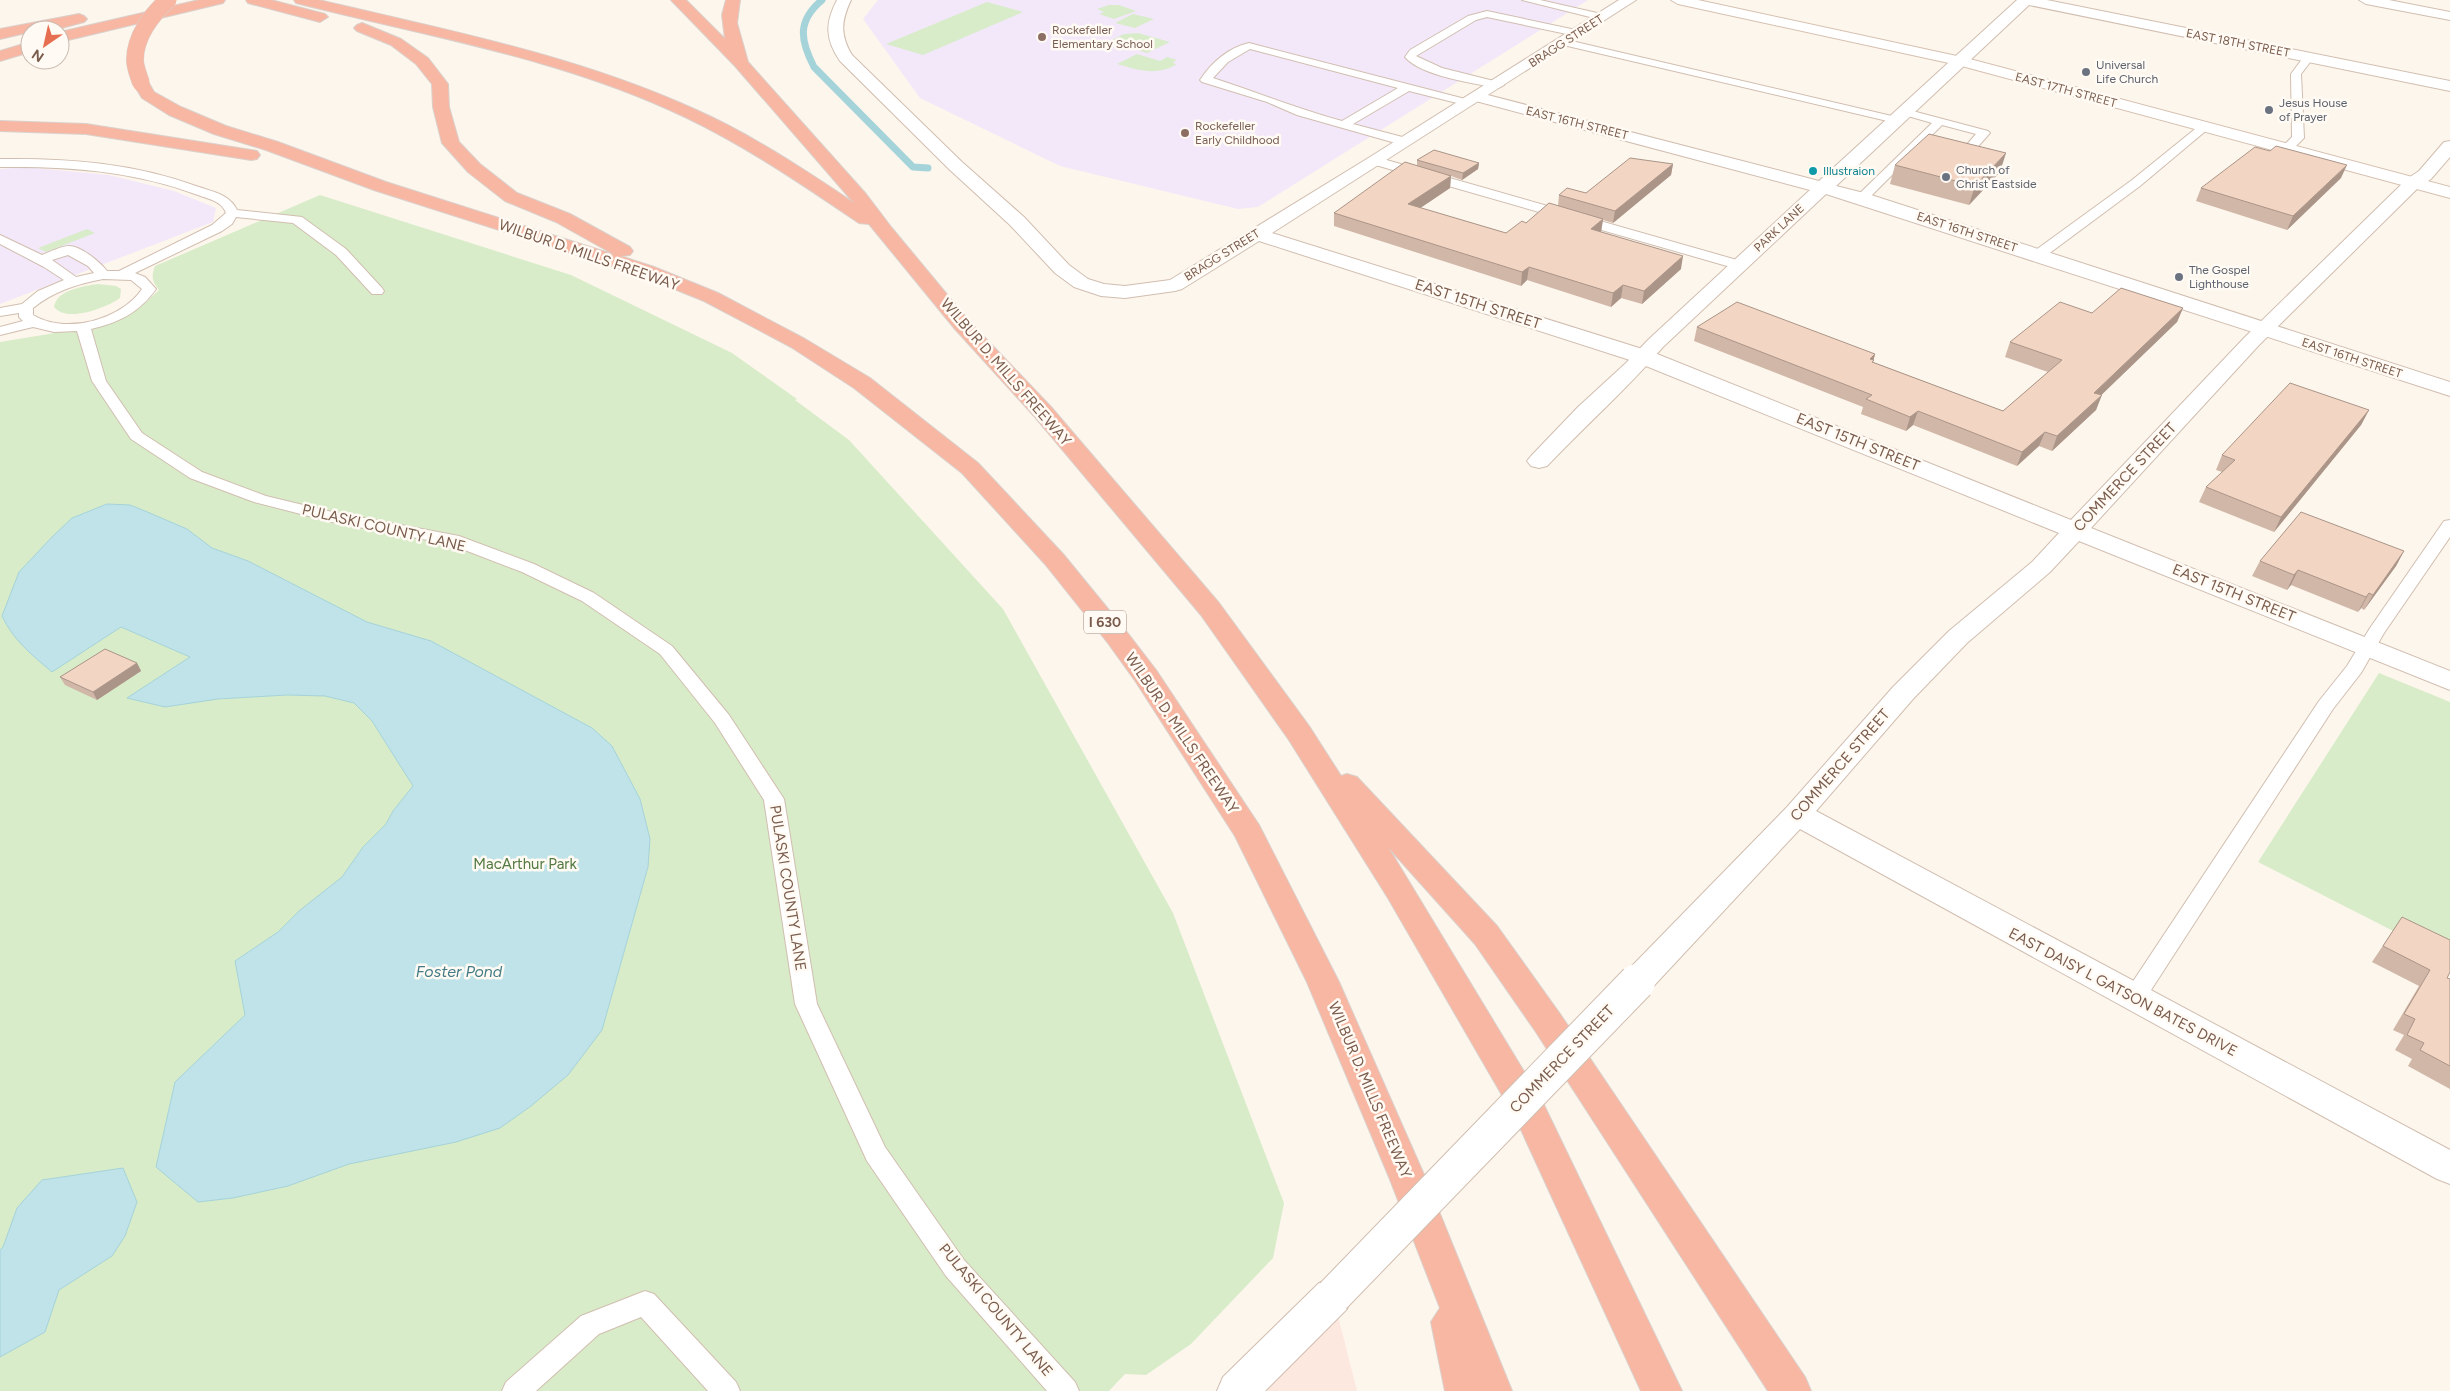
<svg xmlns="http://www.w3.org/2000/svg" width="2450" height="1391" font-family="Figtree,sans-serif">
<rect width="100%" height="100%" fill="#fdf6ec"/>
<path fill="#fde8e0" d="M 1333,1296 L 1357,1391 L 1237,1391 Z"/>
<g fill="#f3e8fa">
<path d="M 878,0 L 1588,0 L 1258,207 L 1238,209 L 1060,166 L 920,98 L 863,19 Z"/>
<path d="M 25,167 L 109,175 L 174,191 L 216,208 L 213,222 L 0,304 L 0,169 Z"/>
</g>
<g fill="#d8ecc9">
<path d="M 987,2 L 1023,12 L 923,55 L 886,44 Z"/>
<path d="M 1109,5 L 1119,5 L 1136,11 L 1114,19 L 1099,14 L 1104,12 L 1097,9 Z"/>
<path d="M 1133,14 L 1154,19 L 1135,28 L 1115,23 Z"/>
<path d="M 1138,33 L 1170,42 L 1147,53 L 1110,41 L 1124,34 Z"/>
<path d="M 1137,54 L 1160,61 L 1167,57 L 1177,60 L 1173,62 L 1176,65 C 1156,76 1137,70 1117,64 Z"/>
<path d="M 320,195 L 571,275 L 732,353 L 797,399 L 795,400 L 849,440 L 1003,609 L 1173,913 L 1284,1203 L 1273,1258 L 1191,1344 L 1146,1375 L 1125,1374 L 1109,1391 L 0,1391 L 0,342 L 110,324 L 144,304 L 159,290 C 152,282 151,276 155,266 Z"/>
<path d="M 87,229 L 95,233 L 46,252 L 38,248 Z"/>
<path d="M 98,284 L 116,286 L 121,289 L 120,298 C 106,308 67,323 54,307 C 56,290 84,286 98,284 Z"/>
<path d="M 2379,673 L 2450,702 L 2450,960 L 2258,862 Z"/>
</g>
<g fill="#bfe3e8" stroke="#a5d3da">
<path d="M 107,504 L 130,505 L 145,511 L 187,529 L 212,548 L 248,561 L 367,622 L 431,641 L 592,728 L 612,746 L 640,799 L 650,839 L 648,867 L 602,1030 L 568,1075 L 531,1106 L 500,1128 L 456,1142 L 349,1164 L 288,1186 L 233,1198 L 198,1202 L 156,1167 L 175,1082 L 245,1015 L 235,961 L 278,932 L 299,911 L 342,877 L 363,847 L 386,824 L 393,811 L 413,786 L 372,721 L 354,703 L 325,696 L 287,695 L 218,699 L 165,707 L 127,698 L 190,657 L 121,627 L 52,672 C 32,655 13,640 2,616 L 19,572 L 53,536 L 72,518 Z"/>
<path d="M 123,1168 L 137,1202 L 125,1236 L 112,1256 L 59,1290 L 45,1332 L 0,1357 L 0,1250 L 3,1247 L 17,1208 L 42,1180 Z"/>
</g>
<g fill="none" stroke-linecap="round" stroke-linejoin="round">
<path stroke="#a5d3da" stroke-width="7" d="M 822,0 C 797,21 800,40 814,67 L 913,167 L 928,168"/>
<defs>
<g id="service">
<path d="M 1522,0 L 1540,0 L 1606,15 L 1607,17 L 1602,20 Z"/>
<path d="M 1487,11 L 1576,30 L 1581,33 L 1576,36 L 1487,17 L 1476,20 L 1416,56 L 1442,68 L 1502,83 L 1504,85 L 1498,88 C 1473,83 1421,76 1405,57 L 1410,50 L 1468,16 Z"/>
<path d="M 1563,39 L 1896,117 L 1902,120 L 1896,123 L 1559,44 L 1559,40 Z"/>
<path d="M 1249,43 L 1473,101 L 1475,103 L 1469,106 L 1409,91 L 1353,124 L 1410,139 L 1412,142 L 1406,146 L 1297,115 L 1267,102 L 1202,82 L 1200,80 C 1212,62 1228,48 1249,43 ZM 1250,49 L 1398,88 L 1342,121 C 1298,109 1256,92 1213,78 L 1228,62 Z"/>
<path d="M 2309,54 L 2314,57 L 2301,74 L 2304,138 L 2290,152 L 2282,152 L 2280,149 L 2292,137 L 2291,74 L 2305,55 Z"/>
<path d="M 1905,109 L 1988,131 L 1990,133 L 1966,160 L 1962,161 L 1956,157 L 1976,134 L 1942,125 L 1866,201 L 1858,201 L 1856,198 L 1858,195 L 1932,123 L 1901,114 L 1899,112 Z"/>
<path d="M 2204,124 L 2210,127 L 2208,129 L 2140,186 L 2043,258 L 2033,258 L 2031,255 L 2033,252 L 2132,180 L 2200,125 Z"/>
<path d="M 1376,157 L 1744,262 L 1746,265 L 1744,268 L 1734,268 L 1372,164 L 1370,161 L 1372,158 Z"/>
<path d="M 0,159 C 68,158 135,163 199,187 C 214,192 230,195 237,210 L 302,217 L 346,249 L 382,288 L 384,291 L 382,294 L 372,294 L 336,255 L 293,223 L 236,217 L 232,224 L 222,231 L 135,273 L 145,277 L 156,289 C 140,312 118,323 91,329 L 106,381 L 142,433 L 202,472 L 266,496 L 332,512 L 459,536 L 534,564 L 594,593 L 672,646 L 729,715 L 784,799 L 817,1004 L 885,1147 L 964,1260 L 1075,1382 L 1079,1391 L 1047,1391 L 946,1276 L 867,1161 L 795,1004 L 764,800 L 715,723 L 660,654 L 582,601 L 522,572 L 449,544 L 332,522 L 254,502 L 190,478 L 131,439 L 92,381 L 77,331 L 54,332 L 33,327 L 0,335 L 0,327 L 23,321 L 19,317 L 19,313 L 0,316 L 0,308 L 22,304 L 38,291 L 64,280 L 44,267 L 0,244 L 0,235 L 42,255 C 50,252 61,246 69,246 C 81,246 100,262 107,271 L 119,271 L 212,225 L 226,213 C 222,201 208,199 198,195 C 134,171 68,166 0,167 ZM 68,255 L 88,266 L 94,273 L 76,277 L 52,260 ZM 103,279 L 131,280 L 142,289 C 121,320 66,335 33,315 L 33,308 C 54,291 77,284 103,279 Z"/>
<path d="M 2450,520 L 2450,537 L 2384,633 L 2361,673 L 2333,709 L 2142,1004 L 2134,1007 L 2126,1004 L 2123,998 L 2126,992 L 2319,701 L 2347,666 L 2370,628 L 2444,521 Z"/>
<path d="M 645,1291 L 654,1294 L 736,1382 L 740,1391 L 708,1391 L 641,1317 L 599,1334 L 536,1391 L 502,1391 L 506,1382 L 581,1316 Z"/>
</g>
<g id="minor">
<path d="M 2017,0 L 2047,0 L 2450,81 L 2450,91 L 2029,5 L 1836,186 L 1868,194 L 2450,382 L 2450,396 L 1826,194 L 1663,347 C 1627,389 1585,426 1547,466 L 1539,468 L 1531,466 L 1527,461 L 1531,456 L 1578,407 L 1626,363 L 1649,339 L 1810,190 L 1472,100 L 1470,97 L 1472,94 L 1484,94 L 1819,181 Z"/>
<path d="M 2359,0 L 2389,0 L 2450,12 L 2450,20 L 2366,4 Z"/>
</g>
<g id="tertiary">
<path d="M 837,0 L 851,0 C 841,21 840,35 852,55 L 962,162 L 1024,217 L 1069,265 L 1088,279 L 1104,284 L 1125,286 L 1170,280 L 1370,157 L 1619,0 L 1636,0 L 1272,233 L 1652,352 L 2071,520 L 2245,337 L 2407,179 L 2419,171 L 2444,142 L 2450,141 L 2450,157 L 2431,179 L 2419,187 L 2259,345 L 2091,528 L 2450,671 L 2450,690 L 2079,541 L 2050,572 L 1967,643 L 1913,699 L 1816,811 L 2450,1150 L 2450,1184 L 2437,1179 L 1800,829 L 1649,991 L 1637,995 L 1625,991 L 1621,982 L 1625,973 L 1787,807 L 1893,687 L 1949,631 L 2032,562 L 2059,533 L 1636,362 L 1259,241 L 1182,289 L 1175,291 L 1125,298 L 1101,296 L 1074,287 L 1055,273 L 1010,225 L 950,170 L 840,61 C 825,39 825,23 837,0 Z"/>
<path d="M 1333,1278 L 1347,1283 L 1352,1296 L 1347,1309 L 1265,1391 L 1217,1391 L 1223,1377 L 1319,1283 Z"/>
</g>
<path id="secondary" d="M 1671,0 L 1698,0 L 1966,58 L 2450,187 L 2450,198 L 1958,65 L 1678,4 Z"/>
<g id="motorway">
<path d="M 199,0 L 225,0 L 223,3 L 60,42 L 60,32 Z"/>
<path d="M 246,0 L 271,0 L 325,14 L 328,17 L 320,22 L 248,3 Z"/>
<path d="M 294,0 L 319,0 C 446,30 575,55 694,109 C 751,134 803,169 854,203 L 735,66 L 671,0 L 686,0 L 725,39 L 722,15 L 726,0 L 740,0 L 737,23 L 748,62 L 866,194 L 891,227 L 969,321 L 1051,407 L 1219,603 L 1309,726 L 1341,776 L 1347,774 L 1357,777 L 1497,926 L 1560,1014 L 1805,1377 L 1811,1391 L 1768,1391 L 1536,1032 L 1475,944 L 1388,847 L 1543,1103 L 1682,1391 L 1641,1391 L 1517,1121 L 1388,898 L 1289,740 L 1201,615 L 1035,417 L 955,329 L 869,224 L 859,223 C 803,185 746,146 685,117 C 562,58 426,36 296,3 Z"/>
<path d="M 79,14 L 84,16 L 87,19 L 84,22 L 54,30 L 30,30 L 30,32 L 0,39 L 0,29 Z"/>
<path d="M 362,23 L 401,39 L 428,58 L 448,84 L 449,107 L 459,142 L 480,164 L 517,193 L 570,214 L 630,247 L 633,251 L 630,255 L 620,256 L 654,267 L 718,293 L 805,339 L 870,378 L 978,463 L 1063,554 L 1126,631 L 1156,670 L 1259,825 L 1339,982 L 1425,1177 L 1512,1391 L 1445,1391 L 1431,1322 L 1440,1308 L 1389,1177 L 1307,982 L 1235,836 L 1136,682 L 1108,643 L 1045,564 L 962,473 L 854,388 L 791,347 L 704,301 L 640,275 L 374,190 L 266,150 L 214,134 L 169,115 L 142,98 L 133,83 L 135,80 L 147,80 L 154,92 L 181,107 L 226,126 L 278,142 L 386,182 L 615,255 L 556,222 L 505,201 L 468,172 L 442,143 L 433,107 L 432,84 L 416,64 L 391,45 L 357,31 L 354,28 L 357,25 Z"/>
<path d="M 30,42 L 30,52 L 0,61 L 0,51 Z"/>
<path d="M 0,121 L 86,124 L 251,150 L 257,151 L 260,155 L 257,159 L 251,160 L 86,134 L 0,131 Z"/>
</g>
</defs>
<use href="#service" stroke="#d1beb0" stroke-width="2"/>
<use href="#minor" stroke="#d1beb0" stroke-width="2"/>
<use href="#tertiary" stroke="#d1beb0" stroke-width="2"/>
<use href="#secondary" stroke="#d6c0b0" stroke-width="2"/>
<use href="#motorway" stroke="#dad1cd" stroke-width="2"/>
<use href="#service" fill="#fff" fill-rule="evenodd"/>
<use href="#minor" fill="#fff" fill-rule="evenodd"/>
<use href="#tertiary" fill="#fff" fill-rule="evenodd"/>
<use href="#secondary" fill="#fff" fill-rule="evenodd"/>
<use href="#motorway" fill="#f7b7a3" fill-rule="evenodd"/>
<defs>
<path id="tertiary-bridge" d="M 1333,1296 L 1637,982"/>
<path id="motorway-bridge" d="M 141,83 C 139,76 135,68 135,60 C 135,37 151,15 168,0"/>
</defs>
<use href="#tertiary-bridge" stroke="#d1beb0" stroke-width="38" stroke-linecap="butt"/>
<use href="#motorway-bridge" stroke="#dad1cd" stroke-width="18" stroke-linecap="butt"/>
<use href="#tertiary-bridge" stroke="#fff" stroke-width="36"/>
<use href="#motorway-bridge" stroke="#f7b7a3" stroke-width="17"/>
</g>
<g fill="#d1b7a8">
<path d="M 1417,160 L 1479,163 L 1478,169 L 1462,180 L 1451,176 L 1450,188 L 1420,208 L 1506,233 L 1558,206 L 1559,195 L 1586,193 L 1673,164 L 1671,175 L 1613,223 L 1603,220 L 1601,232 L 1681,269 L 1642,304 L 1621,298 L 1611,307 L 1527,280 L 1521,286 L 1334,226 L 1334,213 L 1417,166 Z"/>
<path d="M 1895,165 L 2000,172 L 1969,205 L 1890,184 Z"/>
<path d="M 2341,178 L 2287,230 L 2196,201 L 2201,188 Z"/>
<path d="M 2183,308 L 2177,322 L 2101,395 L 2096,410 L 2052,451 L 2039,446 L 2017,466 L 1913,425 L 1906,431 L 1861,414 L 1863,407 L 1694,341 L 1697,327 L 1875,354 L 1873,362 L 2003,411 L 2048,372 L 2005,357 L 2010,342 L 2092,313 Z"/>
<path d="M 2369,410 L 2361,425 L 2274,532 L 2199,502 L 2206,487 L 2222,472 L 2216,470 L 2222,455 Z"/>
<path d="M 2404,551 L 2396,566 L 2364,610 L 2361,608 L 2358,612 L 2291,585 L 2287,590 L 2252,576 L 2260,561 Z"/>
<path d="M 137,663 L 141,671 L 97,700 L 65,685 L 60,677 Z"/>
<path d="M 2402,917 L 2447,978 L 2450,979 L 2450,1089 L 2408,1066 L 2412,1059 L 2395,1050 L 2404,1035 L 2393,1030 L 2419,986 L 2372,962 Z"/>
</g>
<g fill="#aa9588">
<path d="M 2006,153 L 2000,172 L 1969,205 L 1975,186 Z"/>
<path d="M 1479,163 L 1478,169 L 1462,180 L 1463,173 Z"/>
<path d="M 1673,164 L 1671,175 L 1613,223 L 1615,211 Z"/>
<path d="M 2347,165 L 2341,178 L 2287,230 L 2293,216 Z"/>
<path d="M 1451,176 L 1450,188 L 1407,217 L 1408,204 Z"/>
<path d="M 1603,219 L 1601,232 L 1591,229 Z"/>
<path d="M 1683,256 L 1681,269 L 1642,304 L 1644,291 Z"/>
<path d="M 1529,267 L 1527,280 L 1521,286 L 1522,272 Z"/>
<path d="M 1623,285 L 1621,298 L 1611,307 L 1613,293 Z"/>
<path d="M 2183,308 L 2177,322 L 2090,406 L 2102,395 L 2096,410 L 2052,451 L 2057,436 L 2094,393 Z"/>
<path d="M 1875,354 L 1870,374 L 1870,359 Z"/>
<path d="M 2369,410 L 2361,425 L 2274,532 L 2281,517 Z"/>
<path d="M 1918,411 L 1913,425 L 1906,431 L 1910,417 Z"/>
<path d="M 2045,432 L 2039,446 L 2017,466 L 2022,452 Z"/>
<path d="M 2404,551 L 2396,566 L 2364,610 L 2373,595 Z"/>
<path d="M 2298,570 L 2291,585 L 2287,590 L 2294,575 Z"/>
<path d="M 2369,593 L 2361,608 L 2358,612 L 2366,597 Z"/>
<path d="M 137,663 L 141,671 L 97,700 L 93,692 Z"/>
</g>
<g fill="#f3d5c3" stroke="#aa9588">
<path d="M 1929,134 L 2006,153 L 1975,186 L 1895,165 Z"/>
<path d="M 2276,146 L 2347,165 L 2293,216 L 2201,188 L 2255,147 L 2270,151 Z"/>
<path d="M 1434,150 L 1479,163 L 1463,173 L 1417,160 Z"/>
<path d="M 1630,158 L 1673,164 L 1615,211 L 1559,195 L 1567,188 L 1586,193 Z"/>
<path d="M 1405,162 L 1451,176 L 1408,204 L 1506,233 L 1522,221 L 1526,223 L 1549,203 L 1603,219 L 1591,229 L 1683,256 L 1644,291 L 1623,285 L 1613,293 L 1529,267 L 1522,272 L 1334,213 Z"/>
<path d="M 2121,288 L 2183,308 L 2094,393 L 2102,395 L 2057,436 L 2045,432 L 2022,452 L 1918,411 L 1910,417 L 1866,399 L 1872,395 L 1697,327 L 1737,302 L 1875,354 L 1870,359 L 1874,360 L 1872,362 L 2003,411 L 2062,360 L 2010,342 L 2060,302 L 2092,313 Z"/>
<path d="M 2290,383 L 2369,410 L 2281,517 L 2206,487 L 2235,460 L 2222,455 Z"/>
<path d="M 2301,512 L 2404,551 L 2373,595 L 2369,593 L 2366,597 L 2298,570 L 2294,575 L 2260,561 Z"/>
<path d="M 105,649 L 137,663 L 93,692 L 60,677 Z"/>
<path d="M 2402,917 L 2450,940 L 2450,972 L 2447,978 L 2450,979 L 2450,1066 L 2420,1050 L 2424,1043 L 2407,1035 L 2415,1019 L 2404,1014 L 2430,970 L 2383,946 Z"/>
</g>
<g fill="#8d6e63" stroke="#fffaf3" stroke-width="2">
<circle cx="1042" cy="37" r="5"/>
<circle cx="1185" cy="133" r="5"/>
</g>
<g fill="#6b7280" stroke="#fffaf3" stroke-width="2">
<circle cx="2086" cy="72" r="5"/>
<circle cx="2269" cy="110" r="5"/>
<circle cx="1946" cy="177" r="5"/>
<circle cx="2179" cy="277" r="5"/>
</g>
<circle fill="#0f9aa8" stroke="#fffaf3" stroke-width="2" cx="1813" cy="171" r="5"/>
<g text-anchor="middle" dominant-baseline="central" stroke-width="5" stroke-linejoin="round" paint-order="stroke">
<g font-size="12" fill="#785e54" stroke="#fffaf3" text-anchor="start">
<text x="1052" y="30">Rockefeller<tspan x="1052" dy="14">Elementary School</tspan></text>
<text x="1195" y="126">Rockefeller<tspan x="1195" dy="14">Early Childhood</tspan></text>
</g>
<g font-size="12" fill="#7a5c4d" stroke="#fffaf3">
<text transform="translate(1566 41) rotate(-33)">BRAGG STREET</text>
<text transform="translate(2238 43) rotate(11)">EAST 18TH STREET</text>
<text transform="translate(2066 90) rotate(15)">EAST 17TH STREET</text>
<text transform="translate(1577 123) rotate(14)">EAST 16TH STREET</text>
<text transform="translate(1779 228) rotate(-43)">PARK LANE</text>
<text transform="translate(1967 232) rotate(18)">EAST 16TH STREET</text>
<text transform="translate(1222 255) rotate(-32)">BRAGG STREET</text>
<text transform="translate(2352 358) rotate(18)">EAST 16TH STREET</text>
</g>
<g font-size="12" fill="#5b616d" stroke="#fffaf3" text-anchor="start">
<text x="2096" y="65">Universal<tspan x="2096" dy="14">Life Church</tspan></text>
<text x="2279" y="103">Jesus House<tspan x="2279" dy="14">of Prayer</tspan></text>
<text x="1956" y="170">Church of<tspan x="1956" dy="14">Christ Eastside</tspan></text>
<text x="2189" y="270">The Gospel<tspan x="2189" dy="14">Lighthouse</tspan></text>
</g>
<g font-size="12" fill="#0d838f" stroke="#fffaf3" text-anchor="start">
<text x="1823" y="171">Illustraion</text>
</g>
<rect fill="#fffaf3" stroke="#a28b7f" stroke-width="1" x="1084" y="610.5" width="42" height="23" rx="4"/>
<g font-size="14" font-weight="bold" fill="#7a5c4d">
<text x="1105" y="622">I 630</text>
</g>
<g font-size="15" fill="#7a5c4d" stroke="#fffaf3">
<text transform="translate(589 255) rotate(19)">WILBUR D. MILLS FREEWAY</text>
<text transform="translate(1478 304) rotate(18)">EAST 15TH STREET</text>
<text transform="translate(1006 372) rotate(49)">WILBUR D. MILLS FREEWAY</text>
<text transform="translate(1858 442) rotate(22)">EAST 15TH STREET</text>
<text transform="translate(2125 477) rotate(-47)">COMMERCE STREET</text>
<text transform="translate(384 528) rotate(13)">PULASKI COUNTY LANE</text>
<text transform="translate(2234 593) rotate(22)">EAST 15TH STREET</text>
<text transform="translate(1182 733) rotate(56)">WILBUR D. MILLS FREEWAY</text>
<text transform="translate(1840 765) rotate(-49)">COMMERCE STREET</text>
<text transform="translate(788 888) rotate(81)">PULASKI COUNTY LANE</text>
<text transform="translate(2123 992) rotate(28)">EAST DAISY L GATSON BATES DRIVE</text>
<text transform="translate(1562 1059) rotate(-46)">COMMERCE STREET</text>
<text transform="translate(1370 1090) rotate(67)">WILBUR D. MILLS FREEWAY</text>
<text transform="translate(996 1310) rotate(50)">PULASKI COUNTY LANE</text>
</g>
<g font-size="15" fill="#537a41" stroke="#fffaf3">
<text x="525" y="864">MacArthur Park</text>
</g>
<g font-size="16" font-style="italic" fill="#437c86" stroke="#fffaf3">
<text x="459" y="971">Foster Pond</text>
</g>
</g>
<g transform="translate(45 45) rotate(214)"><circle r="24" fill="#fffaf3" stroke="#cabbb1"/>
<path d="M0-4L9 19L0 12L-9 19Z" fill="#e76f51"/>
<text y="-8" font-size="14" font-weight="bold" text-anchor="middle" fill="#7a5c4d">N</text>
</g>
</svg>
